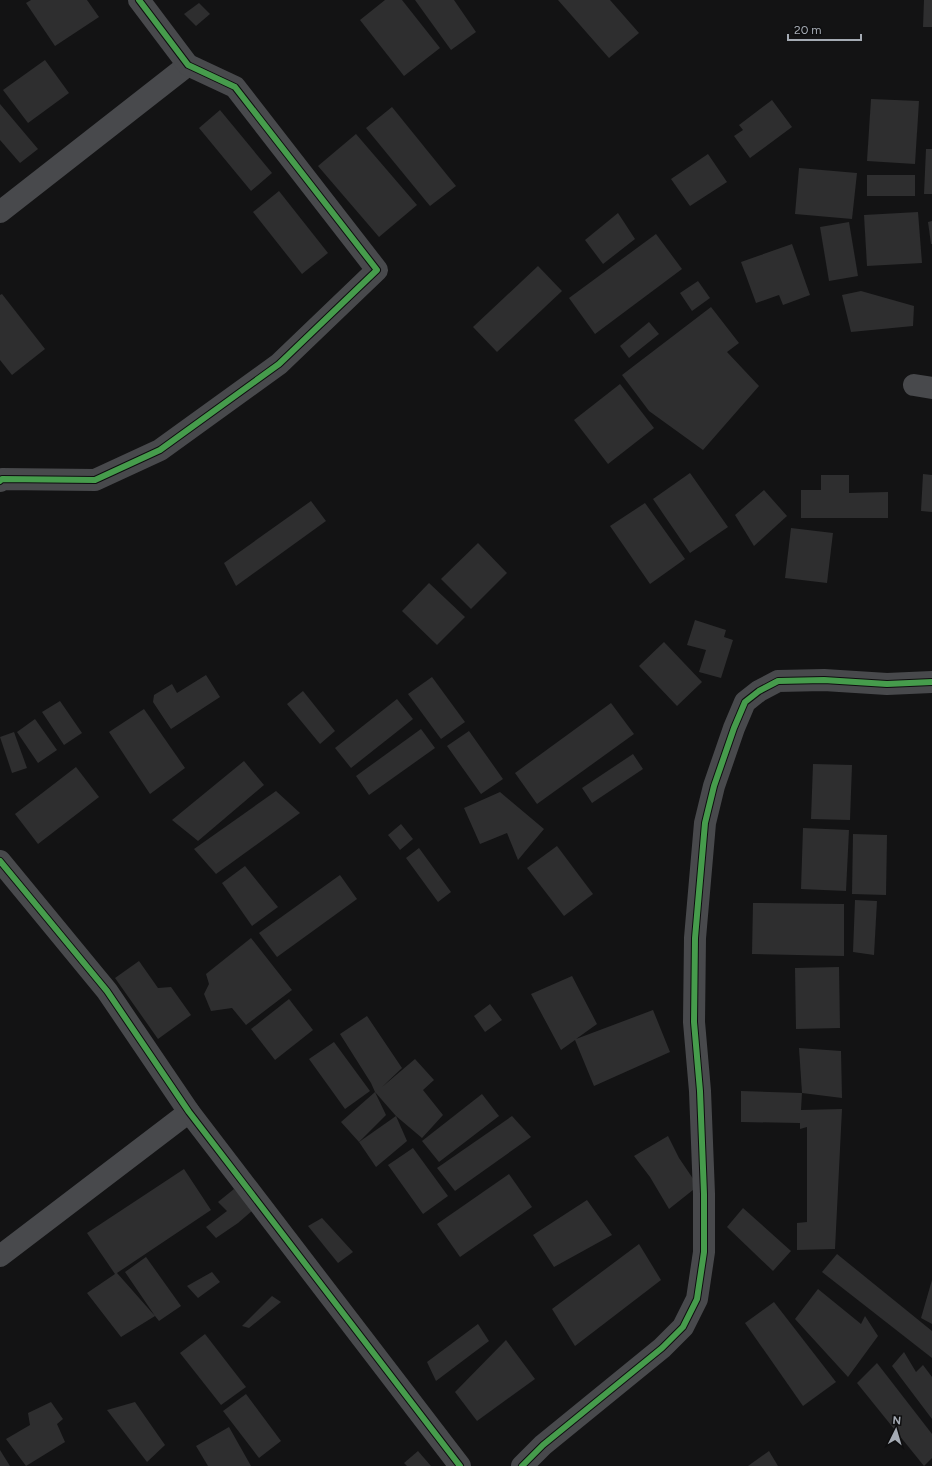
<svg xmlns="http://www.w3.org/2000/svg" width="932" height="1466" font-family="Figtree,sans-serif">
<rect width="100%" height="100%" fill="#131314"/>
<g fill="#2e2e2f">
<path d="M 31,0 L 87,0 L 99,17 L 55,46 L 26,3 Z"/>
<path d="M 385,0 L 402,0 L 440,48 L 404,76 L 360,20 Z"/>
<path d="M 415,0 L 454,0 L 476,32 L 451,50 Z"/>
<path d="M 558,0 L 610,0 L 639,33 L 609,58 Z"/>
<path d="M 924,0 L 932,0 L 932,27 L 923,27 Z"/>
<path d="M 199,3 L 210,14 L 196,26 L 184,14 Z"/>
<path d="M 45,60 L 69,93 L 28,123 L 3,90 Z"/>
<path d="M 871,99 L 919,101 L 915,164 L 867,161 Z"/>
<path d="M 772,100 L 792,127 L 750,158 L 734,136 L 743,130 L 739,125 Z"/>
<path d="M 0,104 L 38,149 L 20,163 L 0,140 Z"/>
<path d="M 392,107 L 456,186 L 430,206 L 366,128 Z"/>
<path d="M 220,110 L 272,173 L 251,191 L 199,128 Z"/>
<path d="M 356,134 L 417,205 L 379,237 L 318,166 Z"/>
<path d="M 926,149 L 932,149 L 932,194 L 924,194 Z"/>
<path d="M 708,154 L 727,182 L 690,206 L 671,179 Z"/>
<path d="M 799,168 L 857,173 L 852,219 L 795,214 Z"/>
<rect x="867" y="175" width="48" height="21"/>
<path d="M 279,191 L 328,253 L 302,274 L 253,212 Z"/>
<path d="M 918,212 L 922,263 L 867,266 L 864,215 Z"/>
<path d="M 618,213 L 635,239 L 603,264 L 585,240 Z"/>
<path d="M 932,221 L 932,244 L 931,244 L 928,222 Z"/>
<path d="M 849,222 L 858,276 L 829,281 L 820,227 Z"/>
<path d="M 656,234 L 682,269 L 595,334 L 569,298 Z"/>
<path d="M 792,244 L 810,295 L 783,305 L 779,295 L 756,303 L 741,262 Z"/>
<path d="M 538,266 L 562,291 L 497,352 L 473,327 Z"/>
<path d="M 698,281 L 710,298 L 692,311 L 680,293 Z"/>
<path d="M 861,291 L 914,306 L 913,326 L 851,332 L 842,295 Z"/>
<path d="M 2,294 L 45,349 L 12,375 L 0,360 L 0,295 Z"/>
<path d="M 711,307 L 739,343 L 727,352 L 759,386 L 703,450 L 649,411 L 622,375 Z"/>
<path d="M 649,322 L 659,334 L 629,358 L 620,346 Z"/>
<path d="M 620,384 L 654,428 L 608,464 L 574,420 Z"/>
<path d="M 690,473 L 728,527 L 690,553 L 653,499 Z"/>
<path d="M 923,474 L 932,475 L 932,512 L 921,511 Z"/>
<path d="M 821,475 L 849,475 L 849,493 L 888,492 L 888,518 L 801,518 L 801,490 L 821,490 Z"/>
<path d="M 764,490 L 787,516 L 754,546 L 735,515 Z"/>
<path d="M 311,501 L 326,521 L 236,586 L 224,563 Z"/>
<path d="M 645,503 L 685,559 L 650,584 L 610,526 Z"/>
<path d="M 791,528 L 833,533 L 827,583 L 785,578 Z"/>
<path d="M 478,543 L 507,573 L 471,609 L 441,579 Z"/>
<path d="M 429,583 L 465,617 L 437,645 L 402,611 Z"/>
<path d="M 695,620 L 726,630 L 724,637 L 733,640 L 721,678 L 699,672 L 706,650 L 687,645 Z"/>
<path d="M 664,642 L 702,682 L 677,706 L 639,666 Z"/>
<path d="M 206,675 L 220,697 L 171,729 L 153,702 L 154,695 L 172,684 L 177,693 Z"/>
<path d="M 432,677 L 465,722 L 441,739 L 408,694 Z"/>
<path d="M 303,691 L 335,731 L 320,744 L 287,704 Z"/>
<path d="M 397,699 L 413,719 L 351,768 L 335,748 Z"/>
<path d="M 60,701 L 82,733 L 64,745 L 42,712 Z"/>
<path d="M 611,703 L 634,734 L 537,804 L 515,773 Z"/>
<path d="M 144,709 L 185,768 L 150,794 L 109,732 Z"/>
<path d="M 35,719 L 57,750 L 38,763 L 17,732 Z"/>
<path d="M 421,729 L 435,748 L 369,795 L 356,776 Z"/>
<path d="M 469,731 L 503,779 L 481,794 L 447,746 Z"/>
<path d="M 14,732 L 27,768 L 12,773 L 0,737 Z"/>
<path d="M 633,754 L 643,769 L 592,803 L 582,788 Z"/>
<path d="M 244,761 L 264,785 L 198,841 L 172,820 Z"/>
<path d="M 813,764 L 852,765 L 850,820 L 811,819 Z"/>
<path d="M 76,767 L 99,797 L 38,844 L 15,814 Z"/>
<path d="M 276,791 L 300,813 L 216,874 L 194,849 Z"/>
<path d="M 500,792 L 544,829 L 518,860 L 507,833 L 480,844 L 464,808 Z"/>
<path d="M 401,824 L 413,839 L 400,850 L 388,835 Z"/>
<path d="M 803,828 L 849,830 L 846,891 L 801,889 Z"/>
<path d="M 853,834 L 887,835 L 886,895 L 852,894 Z"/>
<path d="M 557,846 L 593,894 L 564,916 L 527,868 Z"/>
<path d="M 419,848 L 451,892 L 438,902 L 406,858 Z"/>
<path d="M 245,866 L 278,907 L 252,926 L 222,883 Z"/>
<path d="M 340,875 L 357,899 L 277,957 L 259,933 Z"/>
<path d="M 855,900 L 877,901 L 874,955 L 853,952 Z"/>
<path d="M 753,903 L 844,904 L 844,956 L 752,954 Z"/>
<path d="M 251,938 L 292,990 L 246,1025 L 232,1008 L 211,1011 L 204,994 L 209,984 L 206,974 Z"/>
<path d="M 139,961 L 158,988 L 171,987 L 191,1015 L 158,1039 L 115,978 Z"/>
<path d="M 839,967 L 840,1028 L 796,1029 L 795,968 Z"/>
<path d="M 572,976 L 597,1024 L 576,1039 L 653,1010 L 670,1052 L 594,1086 L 575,1040 L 561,1050 L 531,994 Z"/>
<path d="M 289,999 L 313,1030 L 275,1060 L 251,1029 Z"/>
<path d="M 490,1004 L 502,1020 L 485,1032 L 474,1016 Z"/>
<path d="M 367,1016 L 402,1068 L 382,1087 L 415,1059 L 434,1080 L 423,1090 L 443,1115 L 422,1138 L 396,1116 L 375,1092 L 386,1115 L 359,1142 L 341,1122 L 375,1092 L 371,1083 L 340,1034 Z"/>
<path d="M 334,1042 L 370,1091 L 345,1109 L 309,1059 Z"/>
<path d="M 799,1048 L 841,1051 L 842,1098 L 802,1093 Z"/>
<path d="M 741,1091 L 802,1093 L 801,1110 L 842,1109 L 835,1249 L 797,1250 L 797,1223 L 807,1222 L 807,1127 L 800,1129 L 800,1123 L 741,1122 Z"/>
<path d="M 482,1094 L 499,1116 L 439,1162 L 422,1141 Z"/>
<path d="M 396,1116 L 407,1141 L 376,1167 L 359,1142 Z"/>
<path d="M 512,1116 L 531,1137 L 455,1191 L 437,1168 Z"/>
<path d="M 668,1136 L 679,1158 L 698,1186 L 669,1209 L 650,1177 L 634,1156 Z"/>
<path d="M 413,1148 L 448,1196 L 423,1214 L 388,1165 Z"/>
<path d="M 184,1169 L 211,1210 L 117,1273 L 155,1316 L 125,1272 L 146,1257 L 181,1306 L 159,1321 L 155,1316 L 121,1337 L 87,1293 L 115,1274 L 87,1233 Z"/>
<path d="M 509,1174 L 532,1207 L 460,1257 L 437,1224 Z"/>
<path d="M 234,1189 L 253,1210 L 238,1223 L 216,1238 L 206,1227 L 227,1211 L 218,1202 Z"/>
<path d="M 587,1200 L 612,1235 L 554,1267 L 533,1235 Z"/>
<path d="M 743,1208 L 791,1251 L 773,1271 L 727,1227 Z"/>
<path d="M 322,1218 L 353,1252 L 338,1263 L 308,1226 Z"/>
<path d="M 639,1244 L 661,1280 L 575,1346 L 552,1309 Z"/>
<path d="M 837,1254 L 932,1331 L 932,1358 L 822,1272 Z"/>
<path d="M 212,1272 L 220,1282 L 198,1298 L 187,1286 Z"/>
<path d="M 932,1280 L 932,1324 L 921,1318 Z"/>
<path d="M 818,1289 L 861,1324 L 865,1316 L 878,1336 L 848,1377 L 795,1319 Z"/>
<path d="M 272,1296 L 281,1302 L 249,1328 L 242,1326 Z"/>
<path d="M 774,1302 L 836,1382 L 803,1406 L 745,1323 Z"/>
<path d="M 478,1324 L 489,1341 L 436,1381 L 427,1362 Z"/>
<path d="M 205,1334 L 246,1387 L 221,1405 L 180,1353 Z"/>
<path d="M 506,1340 L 535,1379 L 477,1421 L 455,1392 Z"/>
<path d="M 904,1352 L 916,1372 L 923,1365 L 932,1377 L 932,1419 L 892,1366 Z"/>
<path d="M 877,1363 L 932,1434 L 932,1458 L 924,1466 L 857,1383 Z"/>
<path d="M 246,1394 L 281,1441 L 259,1458 L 223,1411 Z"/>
<path d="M 51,1402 L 63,1419 L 57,1424 L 65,1442 L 26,1466 L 6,1439 L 30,1425 L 28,1413 Z"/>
<path d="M 135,1402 L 165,1445 L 147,1462 L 107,1410 Z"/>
<path d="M 229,1427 L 251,1466 L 208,1466 L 196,1446 Z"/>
<path d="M 0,1450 L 10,1466 L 0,1466 Z"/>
<path d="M 418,1451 L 431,1466 L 407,1466 L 404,1463 Z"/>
<path d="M 769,1451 L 778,1466 L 748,1466 Z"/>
</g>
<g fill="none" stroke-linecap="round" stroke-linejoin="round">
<g stroke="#48494c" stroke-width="22">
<path d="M 0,212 L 188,65"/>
<path d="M 914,385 L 932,388"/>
<path d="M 0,481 L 2,479 L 95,480 L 160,450 L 279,364 L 377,270 L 235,87 L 188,65 L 139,0"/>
<path d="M 0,861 L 107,991 L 189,1112 L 460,1466"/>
<path d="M 0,1256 L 189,1112"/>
<path d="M 522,1466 L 543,1445 L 662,1348 L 683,1327 L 697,1299 L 704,1252 L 704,1194 L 700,1091 L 694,1022 L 695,938 L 705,823 L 714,786 L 734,728 L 745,702 L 759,691 L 778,681 L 824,680 L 887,684 L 932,682"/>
</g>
<defs>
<g id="cycleway">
<path d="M 0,481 L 2,479 L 95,480 L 160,450 L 279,364 L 377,270 L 235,87 L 188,65 L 139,0"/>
<path d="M 0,861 L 107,991 L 189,1112 L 460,1466"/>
<path d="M 522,1466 L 543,1445 L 662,1348 L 683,1327 L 697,1299 L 704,1252 L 704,1194 L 700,1091 L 694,1022 L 695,938 L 705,823 L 714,786 L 734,728 L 745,702 L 759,691 L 778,681 L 824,680 L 887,684 L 932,682"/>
</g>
</defs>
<use href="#cycleway" stroke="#0e0e0f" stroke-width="8"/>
<use href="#cycleway" stroke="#469c4c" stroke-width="6"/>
</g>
<g transform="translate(896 1430) rotate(5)" stroke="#0e0e0f" stroke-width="3" paint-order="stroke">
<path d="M0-3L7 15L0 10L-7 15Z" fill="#a5abb4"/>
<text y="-6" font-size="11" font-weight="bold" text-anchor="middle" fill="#a5abb4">N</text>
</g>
<path d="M788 34v6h73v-6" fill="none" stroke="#a5abb4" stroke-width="2"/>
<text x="794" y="34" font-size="12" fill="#a5abb4" stroke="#0e0e0f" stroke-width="3" paint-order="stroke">20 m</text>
</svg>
